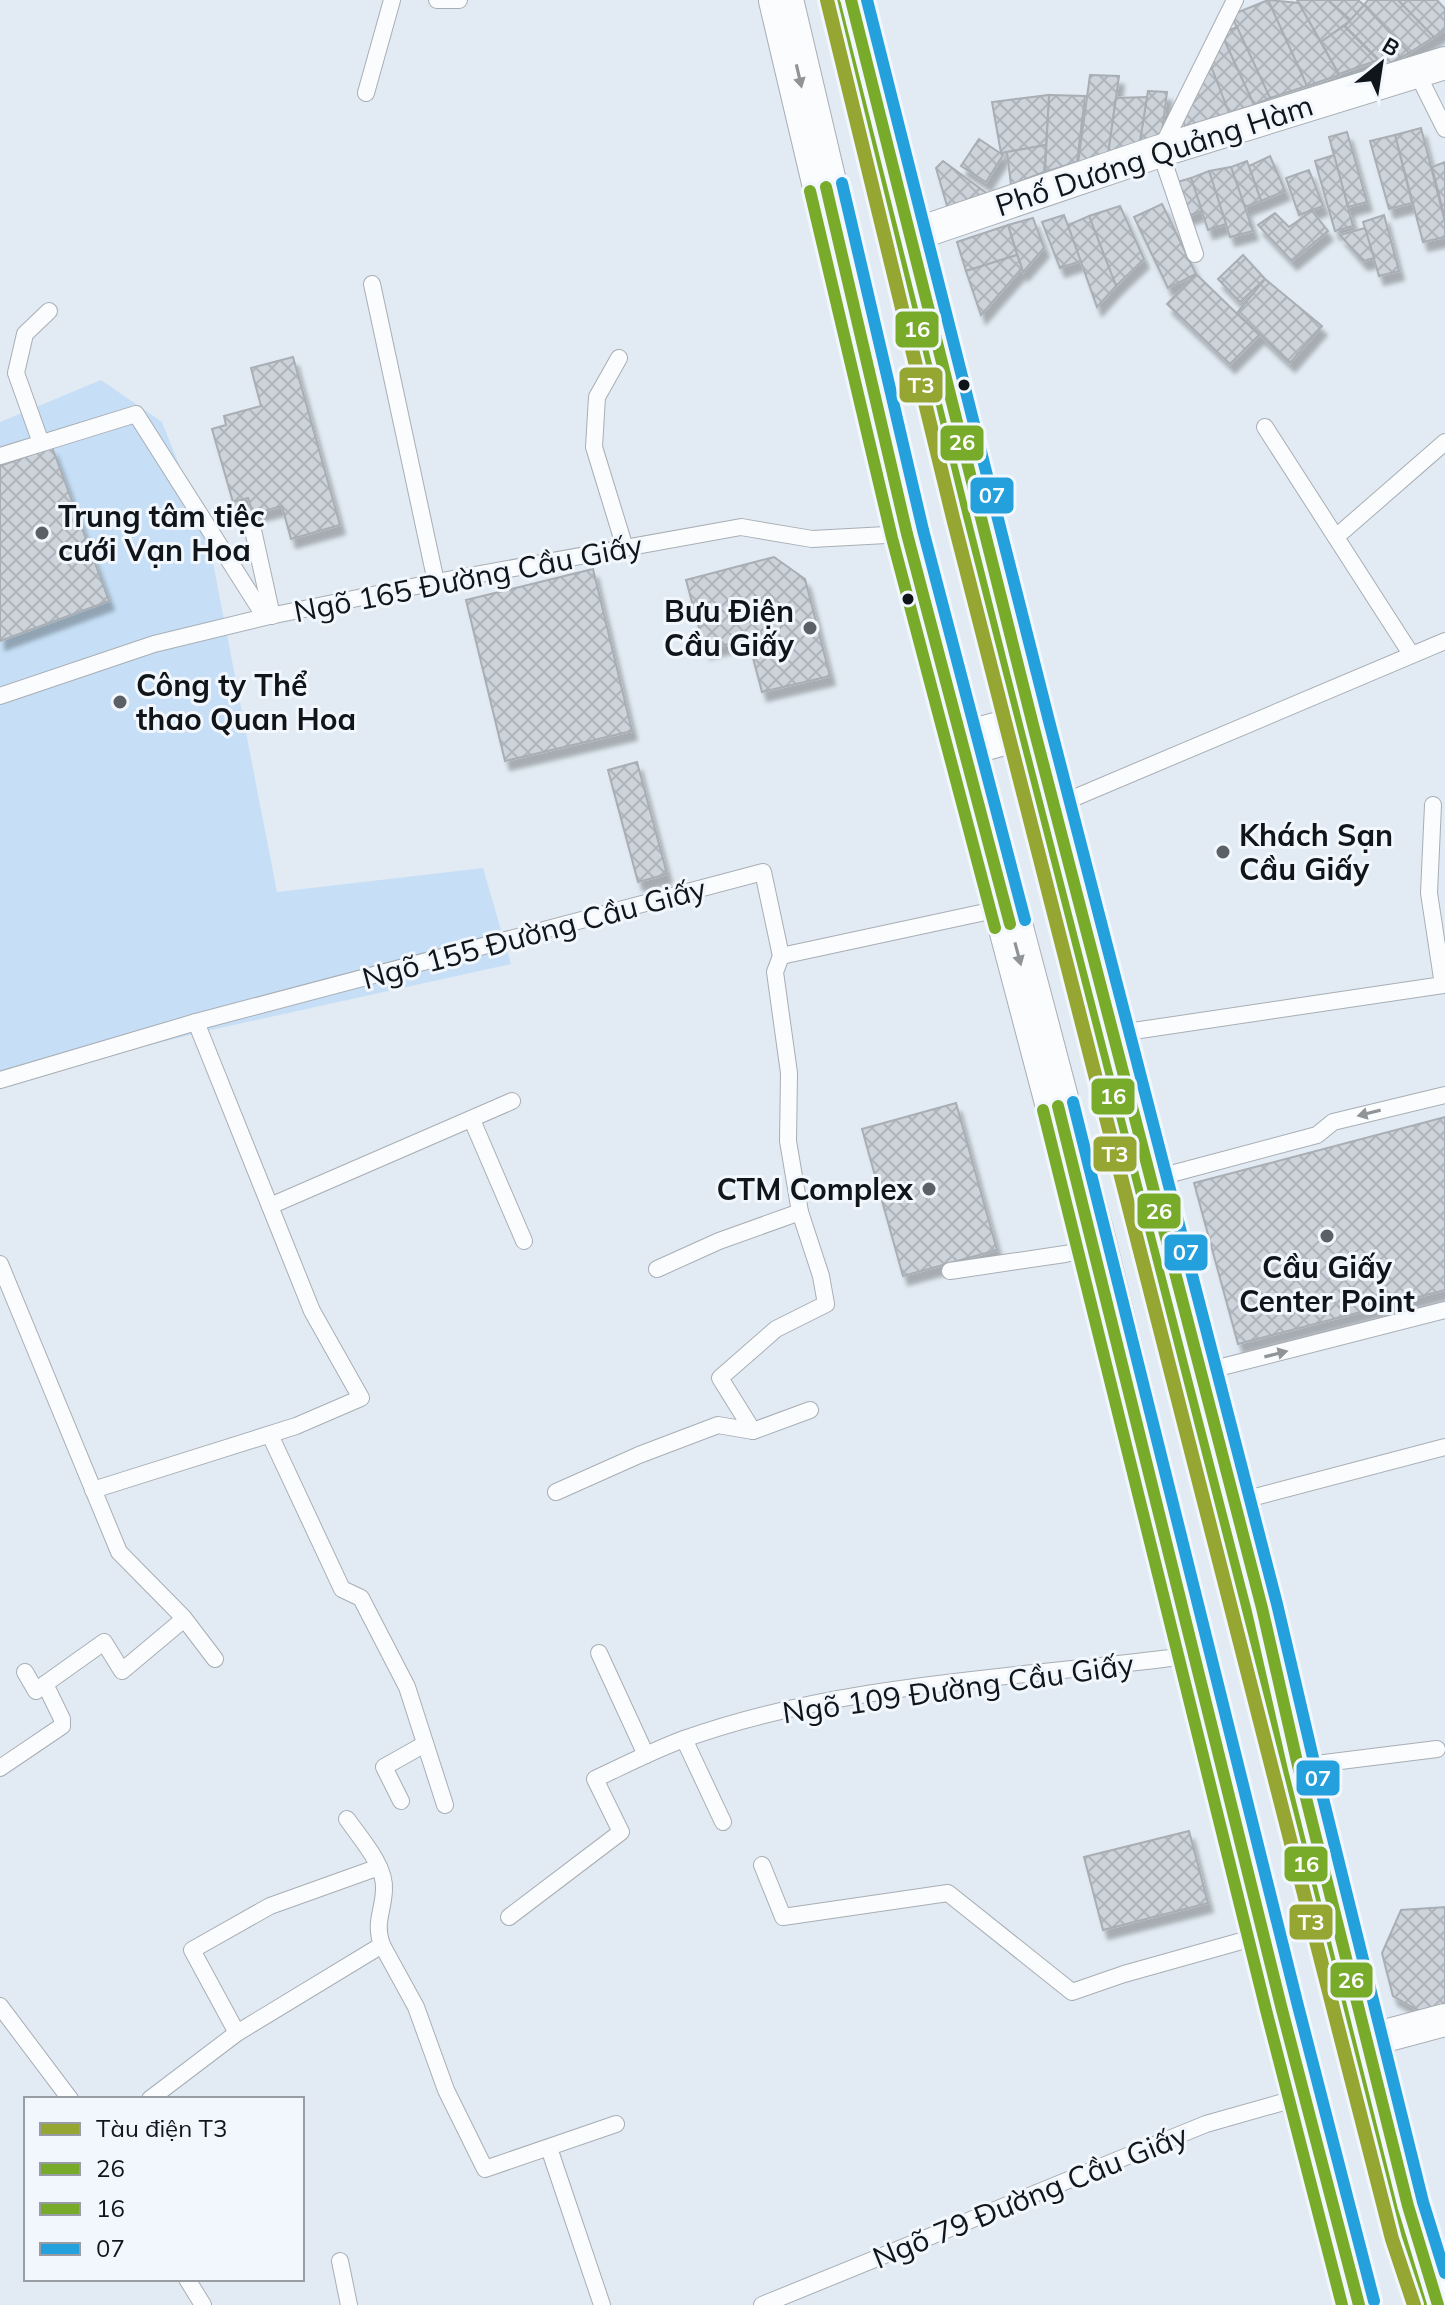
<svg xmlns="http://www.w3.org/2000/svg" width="1445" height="2305" font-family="Mulish,sans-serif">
<defs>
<pattern id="building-cross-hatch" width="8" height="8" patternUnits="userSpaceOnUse" patternTransform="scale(2)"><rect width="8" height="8" fill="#ccd3da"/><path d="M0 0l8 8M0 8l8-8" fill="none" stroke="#aeb4ba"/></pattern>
<filter id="shadow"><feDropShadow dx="5" dy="9" stdDeviation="2" flood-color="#0004"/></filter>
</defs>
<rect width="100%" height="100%" fill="#e2ebf3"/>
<path fill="#c6dff6" d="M 101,380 L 162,422 L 208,537 L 277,892 L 483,868 L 511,964 L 202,1032 L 0,1083 L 0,422 Z"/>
<g fill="url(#building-cross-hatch)" stroke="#a8aeb4" stroke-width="2" filter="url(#shadow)">
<path d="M 1268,0 L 1299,3 L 1339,75 L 1307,86 Z"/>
<path d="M 1268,0 L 1307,86 L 1270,98 L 1231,15 Z"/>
<path d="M 1297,0 L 1328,0 L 1351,20 L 1321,42 Z"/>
<path d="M 1328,0 L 1358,0 L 1364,5 L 1351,20 Z"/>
<path d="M 1368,0 L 1398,0 L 1434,37 L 1409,53 L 1364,5 Z"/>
<path d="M 1398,0 L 1437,0 L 1445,9 L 1445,30 L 1434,37 Z"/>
<path d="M 1364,5 L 1409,53 L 1385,66 L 1345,26 Z"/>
<path d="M 1344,26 L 1378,60 L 1339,74 L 1321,42 Z"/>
<path d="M 1237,27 L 1270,98 L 1254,105 L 1221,33 Z"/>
<path d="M 1221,33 L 1254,105 L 1229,113 L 1207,57 Z"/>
<path d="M 1211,66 L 1229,113 L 1185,127 L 1181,112 Z"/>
<path d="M 1090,75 L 1119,76 L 1108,155 L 1078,163 Z"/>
<path d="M 1148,91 L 1167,92 L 1161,140 L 1139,147 Z"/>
<path d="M 1049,95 L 1085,96 L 1077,162 L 1045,172 Z"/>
<path d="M 1049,95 L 1046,145 L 1001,153 L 992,102 Z"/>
<path d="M 1147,97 L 1139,147 L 1108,155 L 1116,98 Z"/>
<path d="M 1421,128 L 1445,222 L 1445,237 L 1423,242 L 1395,135 Z"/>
<path d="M 1347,132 L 1367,202 L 1348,207 L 1329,137 Z"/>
<path d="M 1395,135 L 1412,203 L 1389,209 L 1370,141 Z"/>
<path d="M 979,139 L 1003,155 L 986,182 L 961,166 Z"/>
<path d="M 1046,145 L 1044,172 L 1011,185 L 1007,152 Z"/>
<path d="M 1334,155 L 1353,226 L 1335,231 L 1315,161 Z"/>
<path d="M 1270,156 L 1285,191 L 1261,201 L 1249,166 Z"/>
<path d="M 943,161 L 989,195 L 948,209 L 936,168 Z"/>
<path d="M 1247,161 L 1261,201 L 1245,207 L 1231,167 Z"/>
<path d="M 1445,162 L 1445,219 L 1432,167 Z"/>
<path d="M 1231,167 L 1253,231 L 1230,237 L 1209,171 Z"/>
<path d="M 1309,170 L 1323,206 L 1299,215 L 1286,178 Z"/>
<path d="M 1209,171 L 1226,224 L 1208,230 L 1191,178 Z"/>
<path d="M 1191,178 L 1202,211 L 1185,217 L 1174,183 Z"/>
<path d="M 1162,204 L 1196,274 L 1168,288 L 1134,217 Z"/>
<path d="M 1120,206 L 1144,259 L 1116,286 L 1089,216 Z"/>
<path d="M 1312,211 L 1328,231 L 1292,261 L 1258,225 L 1275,213 L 1289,227 Z"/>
<path d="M 1064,215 L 1081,261 L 1060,268 L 1042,222 Z"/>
<path d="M 1384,215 L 1399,271 L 1379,276 L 1363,222 Z"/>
<path d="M 1089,216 L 1116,286 L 1097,307 L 1068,225 Z"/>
<path d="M 1033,218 L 1044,248 L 1023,272 L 1008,225 Z"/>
<path d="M 1008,225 L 1017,255 L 966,271 L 957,242 Z"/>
<path d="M 1365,228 L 1374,258 L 1363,261 L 1340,235 Z"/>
<path d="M 1017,255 L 1022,268 L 981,315 L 966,271 Z"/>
<path d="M 1243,255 L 1265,279 L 1240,302 L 1218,279 Z"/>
<path d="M 1196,274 L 1259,335 L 1230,364 L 1167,304 Z"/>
<path d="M 1265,279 L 1322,326 L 1290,363 L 1237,313 Z"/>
<path d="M 293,357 L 340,525 L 291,539 L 282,506 L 253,514 L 248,498 L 233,502 L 212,429 L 226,425 L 224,416 L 261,406 L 251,368 Z"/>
<path d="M 52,447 L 109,601 L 0,641 L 0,466 Z"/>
<path d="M 774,557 L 805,579 L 830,676 L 762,692 L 748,639 L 705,650 L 686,580 Z"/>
<path d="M 593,569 L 632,731 L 505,761 L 466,600 Z"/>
<path d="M 637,762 L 667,874 L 638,882 L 608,770 Z"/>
<path d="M 956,1103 L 997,1250 L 903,1276 L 862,1129 Z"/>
<path d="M 1445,1117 L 1445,1290 L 1238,1344 L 1194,1183 Z"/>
<path d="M 1189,1831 L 1208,1903 L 1103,1930 L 1084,1857 Z"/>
<path d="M 1445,1907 L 1445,2008 L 1424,2014 L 1393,1996 L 1382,1953 L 1401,1910 Z"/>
</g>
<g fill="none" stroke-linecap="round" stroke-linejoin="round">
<defs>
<g id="lane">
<path d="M 437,0 L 459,0"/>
<path d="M 1416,71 L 1445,129"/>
<path d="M 366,93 L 392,0"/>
<path d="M 1195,254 L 1160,151 L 1235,0"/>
<path d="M 372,284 L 436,582"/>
<path d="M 619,358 L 597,397 L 594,447 L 625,548"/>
<path d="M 1265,427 L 1411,654"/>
<path d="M 41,443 L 16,373 L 25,334 L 49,311"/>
<path d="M 0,456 L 136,414 L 265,617"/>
<path d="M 253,530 L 272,616"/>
<path d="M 1336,537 L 1445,442"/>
<path d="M 0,696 L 154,644 L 265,617 L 436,582 L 741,527 L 812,539 L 905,534"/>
<path d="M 1055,806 L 1445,641"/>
<path d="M 1113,1034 L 1443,985 L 1429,893 L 1433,805"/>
<path d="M 0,1080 L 196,1022 L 763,872 L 781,956 L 1004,908"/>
<path d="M 472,1120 L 524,1241"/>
<path d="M 1152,1179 L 1317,1135 L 1333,1122 L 1445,1095"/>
<path d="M 270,1206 L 512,1101"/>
<path d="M 0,1264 L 119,1552 L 183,1617 L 215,1659"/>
<path d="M 657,1269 L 719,1241 L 800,1212"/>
<path d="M 950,1271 L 1065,1254 L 1093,1248"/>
<path d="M 1202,1372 L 1445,1310"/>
<path d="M 753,1431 L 810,1410"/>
<path d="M 270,1435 L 342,1589 L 361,1598 L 407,1687 L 445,1805"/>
<path d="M 93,1490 L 296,1426 L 361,1398 L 312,1311 L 196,1022"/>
<path d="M 556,1492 L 639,1455 L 718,1425 L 753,1431 L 720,1378 L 776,1329 L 826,1304 L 821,1276 L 800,1212 L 788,1141 L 789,1073 L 775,972 L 781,956"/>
<path d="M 1236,1502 L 1445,1447"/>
<path d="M 599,1653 L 646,1755"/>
<path d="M 25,1672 L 36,1691 L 45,1684"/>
<path d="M 684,1739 L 723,1822"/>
<path d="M 1300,1766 L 1437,1749"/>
<path d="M 0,1768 L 62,1726 L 62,1719 L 45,1684 L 104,1642 L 122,1671 L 184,1619"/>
<path d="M 401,1801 L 384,1767 L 425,1744"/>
<path d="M 347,1819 C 360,1838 386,1866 384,1890 C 383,1913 374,1922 382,1945"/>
<path d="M 762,1865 L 783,1917 L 948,1893 L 1072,1992 L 1124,1974 L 1263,1935"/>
<path d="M 509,1917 L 621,1832 L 595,1779 C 625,1765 654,1750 684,1739 C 847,1681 1025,1678 1194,1655"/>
<path d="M 0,2006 L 70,2099"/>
<path d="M 237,2033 L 192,1950 L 270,1906 L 379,1867"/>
<path d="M 150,2099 L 237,2033 L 382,1945 L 416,2007 L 446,2090 L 485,2169 L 616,2124"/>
<path d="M 549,2148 L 602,2305"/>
<path d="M 340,2261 L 349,2305"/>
<path d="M 187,2279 L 203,2305"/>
<path d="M 762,2305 L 1206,2124 L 1301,2097"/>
</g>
<g id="street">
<path d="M 910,236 L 1160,151 L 1445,63"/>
<path d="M 1366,2041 L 1445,2020"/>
</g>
<g id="primary">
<path d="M 781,0 L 907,534 L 1092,1235 L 1303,2097 L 1359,2305"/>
<path d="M 851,0 L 1033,725 L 1262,1608 L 1298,1766 L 1408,2206 L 1438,2305"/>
<path d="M 963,744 L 1033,725"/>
</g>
</defs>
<use href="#lane" stroke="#a8aeb5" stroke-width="18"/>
<use href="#street" stroke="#a8aeb5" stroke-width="34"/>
<use href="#primary" stroke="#a8aeb5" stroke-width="46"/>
<use href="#lane" stroke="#fbfcfd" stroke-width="16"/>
<use href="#street" stroke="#fbfcfd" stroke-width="32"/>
<use href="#primary" stroke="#fbfcfd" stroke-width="44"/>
<defs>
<g id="bus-1">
<path d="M 851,0 L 1033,725 L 1262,1608 L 1298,1766 L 1408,2206 L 1438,2305"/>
<path d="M 826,187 L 907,534 L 1010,924"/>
<path d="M 1058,1106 L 1281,2006 L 1359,2305"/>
</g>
<g id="bus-2">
<path d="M 835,4 L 1018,729 L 1246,1612 L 1282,1770 L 1392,2210 L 1421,2305"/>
<path d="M 810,191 L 892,538 L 995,928"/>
<path d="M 1043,1110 L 1266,2010 L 1342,2305"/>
</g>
<g id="bus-3">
<path d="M 867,0 L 1049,721 L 1277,1604 L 1314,1762 L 1423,2202 L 1445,2273"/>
<path d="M 842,183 L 923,530 L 1025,920"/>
<path d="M 1073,1102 L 1297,2002 L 1374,2301"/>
</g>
</defs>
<use href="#bus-1" stroke="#f1f7fd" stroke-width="18"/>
<use href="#bus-2" stroke="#f1f7fd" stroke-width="18"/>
<use href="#bus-3" stroke="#f1f7fd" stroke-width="18"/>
<use href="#bus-1" stroke="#79ab2b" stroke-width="12"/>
<use href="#bus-2" stroke="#79ab2b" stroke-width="12"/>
<use href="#bus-3" stroke="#24a1dd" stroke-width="12"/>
<defs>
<path id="metro-1" d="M 827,0 L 953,518 L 1392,2239 L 1414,2305"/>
</defs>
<use href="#metro-1" stroke="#f1f7fd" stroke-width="20"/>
<use href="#metro-1" stroke="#96a632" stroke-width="14"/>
</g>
<defs><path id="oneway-solid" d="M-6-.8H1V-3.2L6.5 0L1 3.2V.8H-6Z" transform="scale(2)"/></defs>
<g fill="#919497">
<use href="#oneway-solid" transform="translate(799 76) rotate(77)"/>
<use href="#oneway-solid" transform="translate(1018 954) rotate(75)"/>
<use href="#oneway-solid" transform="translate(1369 1113) rotate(166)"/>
<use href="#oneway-solid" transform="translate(1276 1354) rotate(-14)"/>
</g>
<g fill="#10151a" stroke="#f1f7fd" stroke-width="3">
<circle cx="964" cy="385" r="7"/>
<circle cx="908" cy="599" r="7"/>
</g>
<g fill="#5a6066" stroke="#f1f7fd" stroke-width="3">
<circle cx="42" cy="533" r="8"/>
<circle cx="810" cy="628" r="8"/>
<circle cx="120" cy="702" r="8"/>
<circle cx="1223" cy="852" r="8"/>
<circle cx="929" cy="1189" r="8"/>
<circle cx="1327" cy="1236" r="8"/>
</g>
<g text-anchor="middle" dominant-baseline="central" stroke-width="6" stroke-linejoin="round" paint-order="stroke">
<g font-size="30" fill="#10151a" stroke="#f1f7fd">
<text transform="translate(1154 155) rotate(-18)">Phố Dương Quảng Hàm</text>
<text transform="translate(468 578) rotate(-11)">Ngõ 165 Đường Cầu Giấy</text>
<text transform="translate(534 933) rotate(-15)">Ngõ 155 Đường Cầu Giấy</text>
<text transform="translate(958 1688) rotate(-8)">Ngõ 109 Đường Cầu Giấy</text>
<text transform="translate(1030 2196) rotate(-22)">Ngõ 79 Đường Cầu Giấy</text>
</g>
<g font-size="30" font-weight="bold" fill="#10151a" stroke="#f1f7fd" text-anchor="start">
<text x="58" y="516">Trung tâm tiệc<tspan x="58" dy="34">cưới Vạn Hoa</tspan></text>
<text x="794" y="611" text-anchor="end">Bưu Điện<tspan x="794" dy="34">Cầu Giấy</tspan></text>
<text x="136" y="685">Công ty Thể<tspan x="136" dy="34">thao Quan Hoa</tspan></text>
<text x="1239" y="835">Khách Sạn<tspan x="1239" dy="34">Cầu Giấy</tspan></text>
<text x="913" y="1189" text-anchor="end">CTM Complex</text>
<text x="1327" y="1267" text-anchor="middle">Cầu Giấy<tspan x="1327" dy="34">Center Point</tspan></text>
</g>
</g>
<g stroke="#f1f7fd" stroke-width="3">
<rect x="894" y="310" width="46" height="39" rx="8" fill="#79ab2b"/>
<rect x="898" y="366" width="46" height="38" rx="8" fill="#96a632"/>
<rect x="939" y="424" width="46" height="38" rx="8" fill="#79ab2b"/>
<rect x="969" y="476" width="46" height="39" rx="8" fill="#24a1dd"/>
<rect x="1090" y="1077" width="46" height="39" rx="8" fill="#79ab2b"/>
<rect x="1092" y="1135" width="46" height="38" rx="8" fill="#96a632"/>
<rect x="1136" y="1192" width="46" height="38" rx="8" fill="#79ab2b"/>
<rect x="1163" y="1233" width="46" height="39" rx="8" fill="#24a1dd"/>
<rect x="1295" y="1759" width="46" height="38" rx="8" fill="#24a1dd"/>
<rect x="1283" y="1845" width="46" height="38" rx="8" fill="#79ab2b"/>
<rect x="1288" y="1903" width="46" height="38" rx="8" fill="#96a632"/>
<rect x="1329" y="1961" width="45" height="38" rx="8" fill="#79ab2b"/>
</g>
<g font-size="22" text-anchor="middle" font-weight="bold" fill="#fff">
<text x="917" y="337">16</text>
<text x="921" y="393">T3</text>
<text x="962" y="450">26</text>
<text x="992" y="503">07</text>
<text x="1113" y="1104">16</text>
<text x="1115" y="1162">T3</text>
<text x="1159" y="1219">26</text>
<text x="1186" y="1260">07</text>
<text x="1318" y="1786">07</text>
<text x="1306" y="1872">16</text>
<text x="1311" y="1930">T3</text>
<text x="1351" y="1988">26</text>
</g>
<rect x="24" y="2097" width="280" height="184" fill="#f1f7fd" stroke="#979da2" stroke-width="2"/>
<rect x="40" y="2123" width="40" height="12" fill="#96a632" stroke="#979da2" stroke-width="2"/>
<text x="96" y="2137" font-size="24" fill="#10151a">Tàu điện T3</text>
<rect x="40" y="2163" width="40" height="12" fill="#79ab2b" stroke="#979da2" stroke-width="2"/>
<text x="96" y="2177" font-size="24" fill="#10151a">26</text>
<rect x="40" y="2203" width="40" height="12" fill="#79ab2b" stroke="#979da2" stroke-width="2"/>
<text x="96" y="2217" font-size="24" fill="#10151a">16</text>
<rect x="40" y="2243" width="40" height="12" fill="#24a1dd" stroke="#979da2" stroke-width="2"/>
<text x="96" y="2257" font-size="24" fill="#10151a">07</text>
<g transform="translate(1381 64) rotate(30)" stroke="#f1f7fd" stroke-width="6" paint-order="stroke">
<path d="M0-6L14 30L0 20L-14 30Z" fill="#10151a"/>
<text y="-12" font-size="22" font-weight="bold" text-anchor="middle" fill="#10151a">B</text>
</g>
</svg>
